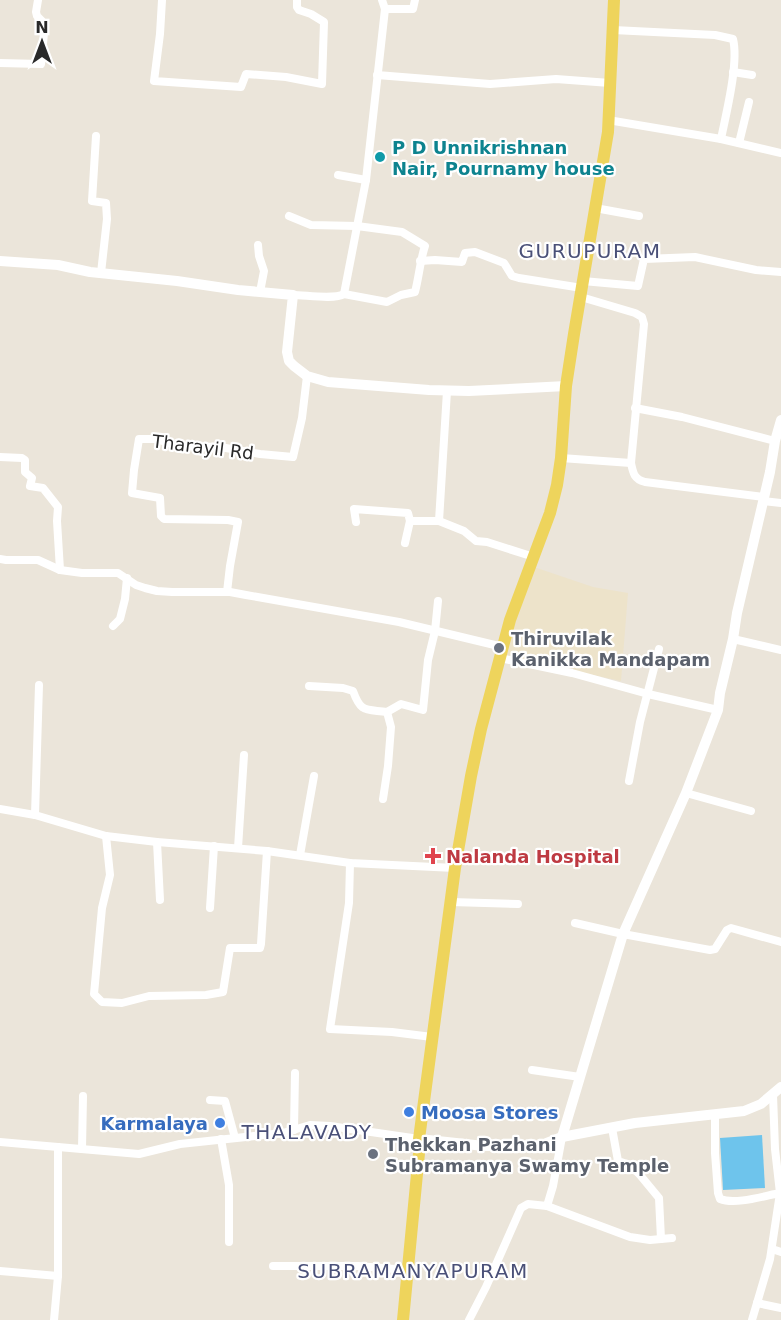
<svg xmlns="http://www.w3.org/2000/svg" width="781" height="1320" font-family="'DejaVu Sans',sans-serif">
<rect width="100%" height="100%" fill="#ebe5da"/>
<path fill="#ede3ca" d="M 531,566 L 593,587 L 628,593 L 621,681 L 504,656 Z"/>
<path fill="#6ec4ec" d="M 762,1135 L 765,1188 L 723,1190 L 720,1138 Z"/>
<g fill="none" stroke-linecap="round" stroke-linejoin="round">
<g stroke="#fff" stroke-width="8">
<path d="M 162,0 L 160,34 L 154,81 L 241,87 L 246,74 L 286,77 L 322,84 L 324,22 L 311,14 L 299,10 L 297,7 L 297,0"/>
<path d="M 385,9 L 413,9 L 415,0"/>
<path d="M 613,30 L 715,35 L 733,39 C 739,63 726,114 721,139"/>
<path d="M 0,63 L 41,64 L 44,33 L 42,21 L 37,16 L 36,12 L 38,0"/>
<path d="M 733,72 L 752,75"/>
<path d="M 377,75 L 490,84 L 556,79 L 610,83"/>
<path d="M 608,120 L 721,139 L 781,153"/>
<path d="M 96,136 L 92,201 L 106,203 L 107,219 L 101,273"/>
<path d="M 739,143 L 749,102"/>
<path d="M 338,175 L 366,180"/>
<path d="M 595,208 L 639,216"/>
<path d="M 289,216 L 311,225 L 357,226 L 402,232 L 425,246 C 420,261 419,277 415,292 L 401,295 L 387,302 L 344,294"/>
<path d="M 258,245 L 259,256 L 264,271 L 260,292"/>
<path d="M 420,261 L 435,260 L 462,262 L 465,253 L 475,252 L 504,263 L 512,276 L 519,278 L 582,288"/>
<path d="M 583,281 L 638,286 L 644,259 L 695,257 L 756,270 L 781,272"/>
<path d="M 293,295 C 306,295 334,300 344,294 L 366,180 L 385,9 L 382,0"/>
<path d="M 581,297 L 635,313 L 642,317 L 644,324 L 631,463 C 633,473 634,479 645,482 L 764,497"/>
<path d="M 635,408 L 682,417 L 775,441"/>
<path d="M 0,457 L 22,458 L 25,460 L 25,472 L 32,478 L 30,486 L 43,488 L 58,507 L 57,521 L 60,570"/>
<path d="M 561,458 L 631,463"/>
<path d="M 763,501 L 781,503"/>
<path d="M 439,521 L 447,391"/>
<path d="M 356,522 L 354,509 L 408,513 L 410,521"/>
<path d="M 405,543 L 410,521 L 439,521 L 464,531 L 476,541 L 487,542 L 534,557"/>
<path d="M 0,559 L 6,560 L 38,560 L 60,570 L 82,573 L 118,573 L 136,585 L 145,588 L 157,591 L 172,592 L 230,592 L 246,595 L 399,622 L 503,647"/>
<path d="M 227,592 L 230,566 L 238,522 L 228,520 L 164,519 L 161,516 L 160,498 L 132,493 L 134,470 L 139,439 L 157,439 L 177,446 L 220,447 L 260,454 L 293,457 L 302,418 L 307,376"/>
<path d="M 113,626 L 120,619 L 125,599 L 127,578"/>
<path d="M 733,639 L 781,650"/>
<path d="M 500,658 L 572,673 L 648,694 L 718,710"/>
<path d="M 309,686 L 343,688 L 353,691 C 361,713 365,709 387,712"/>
<path d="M 629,781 L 640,722 L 659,649"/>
<path d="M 686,793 L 751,811"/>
<path d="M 383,799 L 388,766 L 391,727 L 387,712 L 401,704 L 423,710 L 428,660 L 435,631 L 438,601"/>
<path d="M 0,809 L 35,815 L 106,836 L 157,842 L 267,851 L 350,863 L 455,868"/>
<path d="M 35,815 L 39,685"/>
<path d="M 106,836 L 110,875 L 102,908 L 94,994 L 102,1002 L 122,1003 L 149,996 L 206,995 L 223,992 L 230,948 L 260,948 L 261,944 L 267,851"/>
<path d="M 157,842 L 160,900"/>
<path d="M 238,848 L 244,755"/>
<path d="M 300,855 L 314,776"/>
<path d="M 350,863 L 349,903 L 330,1029 L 392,1032 L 432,1037"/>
<path d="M 451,902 L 518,904"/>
<path d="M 210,908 L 214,846"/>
<path d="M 575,923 L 623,934 L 710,950 L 715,949 L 727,930 L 731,928 L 781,942"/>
<path d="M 532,1070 L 580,1077"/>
<path d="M 210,1100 L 225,1101 L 235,1138"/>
<path d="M 715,1114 L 715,1153 L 718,1193 L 720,1199 C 735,1205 764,1196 780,1193"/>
<path d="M 612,1128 L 618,1161 L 630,1165 L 640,1175 L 659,1198 L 661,1239"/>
<path d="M 294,1130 L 295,1073"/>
<path d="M 221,1139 L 229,1185 L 229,1242"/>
<path d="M 0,1142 L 139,1154 L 180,1144 L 283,1133 L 310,1125 L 330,1126 L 419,1139"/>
<path d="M 82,1149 L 83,1096"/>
<path d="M 547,1206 L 630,1237 L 650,1240 L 672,1238"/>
<path d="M 772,1249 L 781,1252"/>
<path d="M 273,1266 L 358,1266 L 407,1270"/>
<path d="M 0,1271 L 58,1276"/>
<path d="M 757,1303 L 781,1308"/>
<path d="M 54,1320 L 58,1276 L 58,1147"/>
<path d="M 469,1320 L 486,1287 L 521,1208 L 528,1204 L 547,1206 L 553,1186 L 562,1137"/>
<path d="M 752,1320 L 770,1259 L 780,1193 L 775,1149 L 773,1095"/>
</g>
<g stroke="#fff" stroke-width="10">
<path d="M 0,261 L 58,265 L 90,272 L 177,281 L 238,290 L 293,295 L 287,352 L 289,361 L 294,366 L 307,376 L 328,382 L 429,390 L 469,391 L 566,386"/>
<path d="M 562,1137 L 623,934 L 686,793 L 718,710 L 720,693 L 733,639 L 737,613 L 770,472 L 775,441 L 781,420"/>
<path d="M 419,1139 L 484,1146 L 539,1146 L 562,1137 L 635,1123 L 744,1111 L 761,1104 L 781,1087"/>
</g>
<path stroke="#eed45c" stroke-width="12" d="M 403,1320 L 419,1153 L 419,1139 L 455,868 L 471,776 L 481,729 L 510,620 L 550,513 L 557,485 L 561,458 L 566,386 L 574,334 L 608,132 L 614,0"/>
</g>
<circle fill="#0f9aa8" stroke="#fff" stroke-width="2" cx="380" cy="157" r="6"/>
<g fill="#6b7280" stroke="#fff" stroke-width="2">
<circle cx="499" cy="648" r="6"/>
<circle cx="373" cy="1154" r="6"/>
</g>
<path fill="#e0444e" stroke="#fff" stroke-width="2" d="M430 847h6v6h6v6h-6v6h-6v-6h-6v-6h6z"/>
<g fill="#3f7fe0" stroke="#fff" stroke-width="2">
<circle cx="409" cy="1112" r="6"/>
<circle cx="220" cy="1123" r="6"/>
</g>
<g text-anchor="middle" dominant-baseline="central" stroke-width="4.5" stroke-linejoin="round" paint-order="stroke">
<g font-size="18" font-weight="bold" fill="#0d838f" stroke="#fff" text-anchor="start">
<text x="392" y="147">P D Unnikrishnan<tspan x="392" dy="21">Nair, Pournamy house</tspan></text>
</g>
<g font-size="18" fill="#292929" stroke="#fff">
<text transform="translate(203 447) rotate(7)">Tharayil Rd</text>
</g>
<g font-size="18" font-weight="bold" fill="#5b616d" stroke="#fff" text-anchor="start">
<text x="511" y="638">Thiruvilak<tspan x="511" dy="21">Kanikka Mandapam</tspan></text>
<text x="385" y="1144">Thekkan Pazhani<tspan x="385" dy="21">Subramanya Swamy Temple</tspan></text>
</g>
<g font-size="18" font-weight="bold" fill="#be3a42" stroke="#fff" text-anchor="start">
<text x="446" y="856">Nalanda Hospital</text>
</g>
<g font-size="18" font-weight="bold" fill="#366cbe" stroke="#fff" text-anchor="start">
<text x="421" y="1112">Moosa Stores</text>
<text x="208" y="1123" text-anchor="end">Karmalaya</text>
</g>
<g font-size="20" letter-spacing="1.5" fill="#4a5078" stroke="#fff">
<text x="590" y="251">GURUPURAM</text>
<text x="307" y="1132">THALAVADY</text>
<text x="413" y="1271">SUBRAMANYAPURAM</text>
</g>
</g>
<g transform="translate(42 42)" stroke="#ffffff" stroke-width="4.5" paint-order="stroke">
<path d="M0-4.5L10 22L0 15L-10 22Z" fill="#292929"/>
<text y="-9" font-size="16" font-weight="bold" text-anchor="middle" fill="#292929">N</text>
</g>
</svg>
